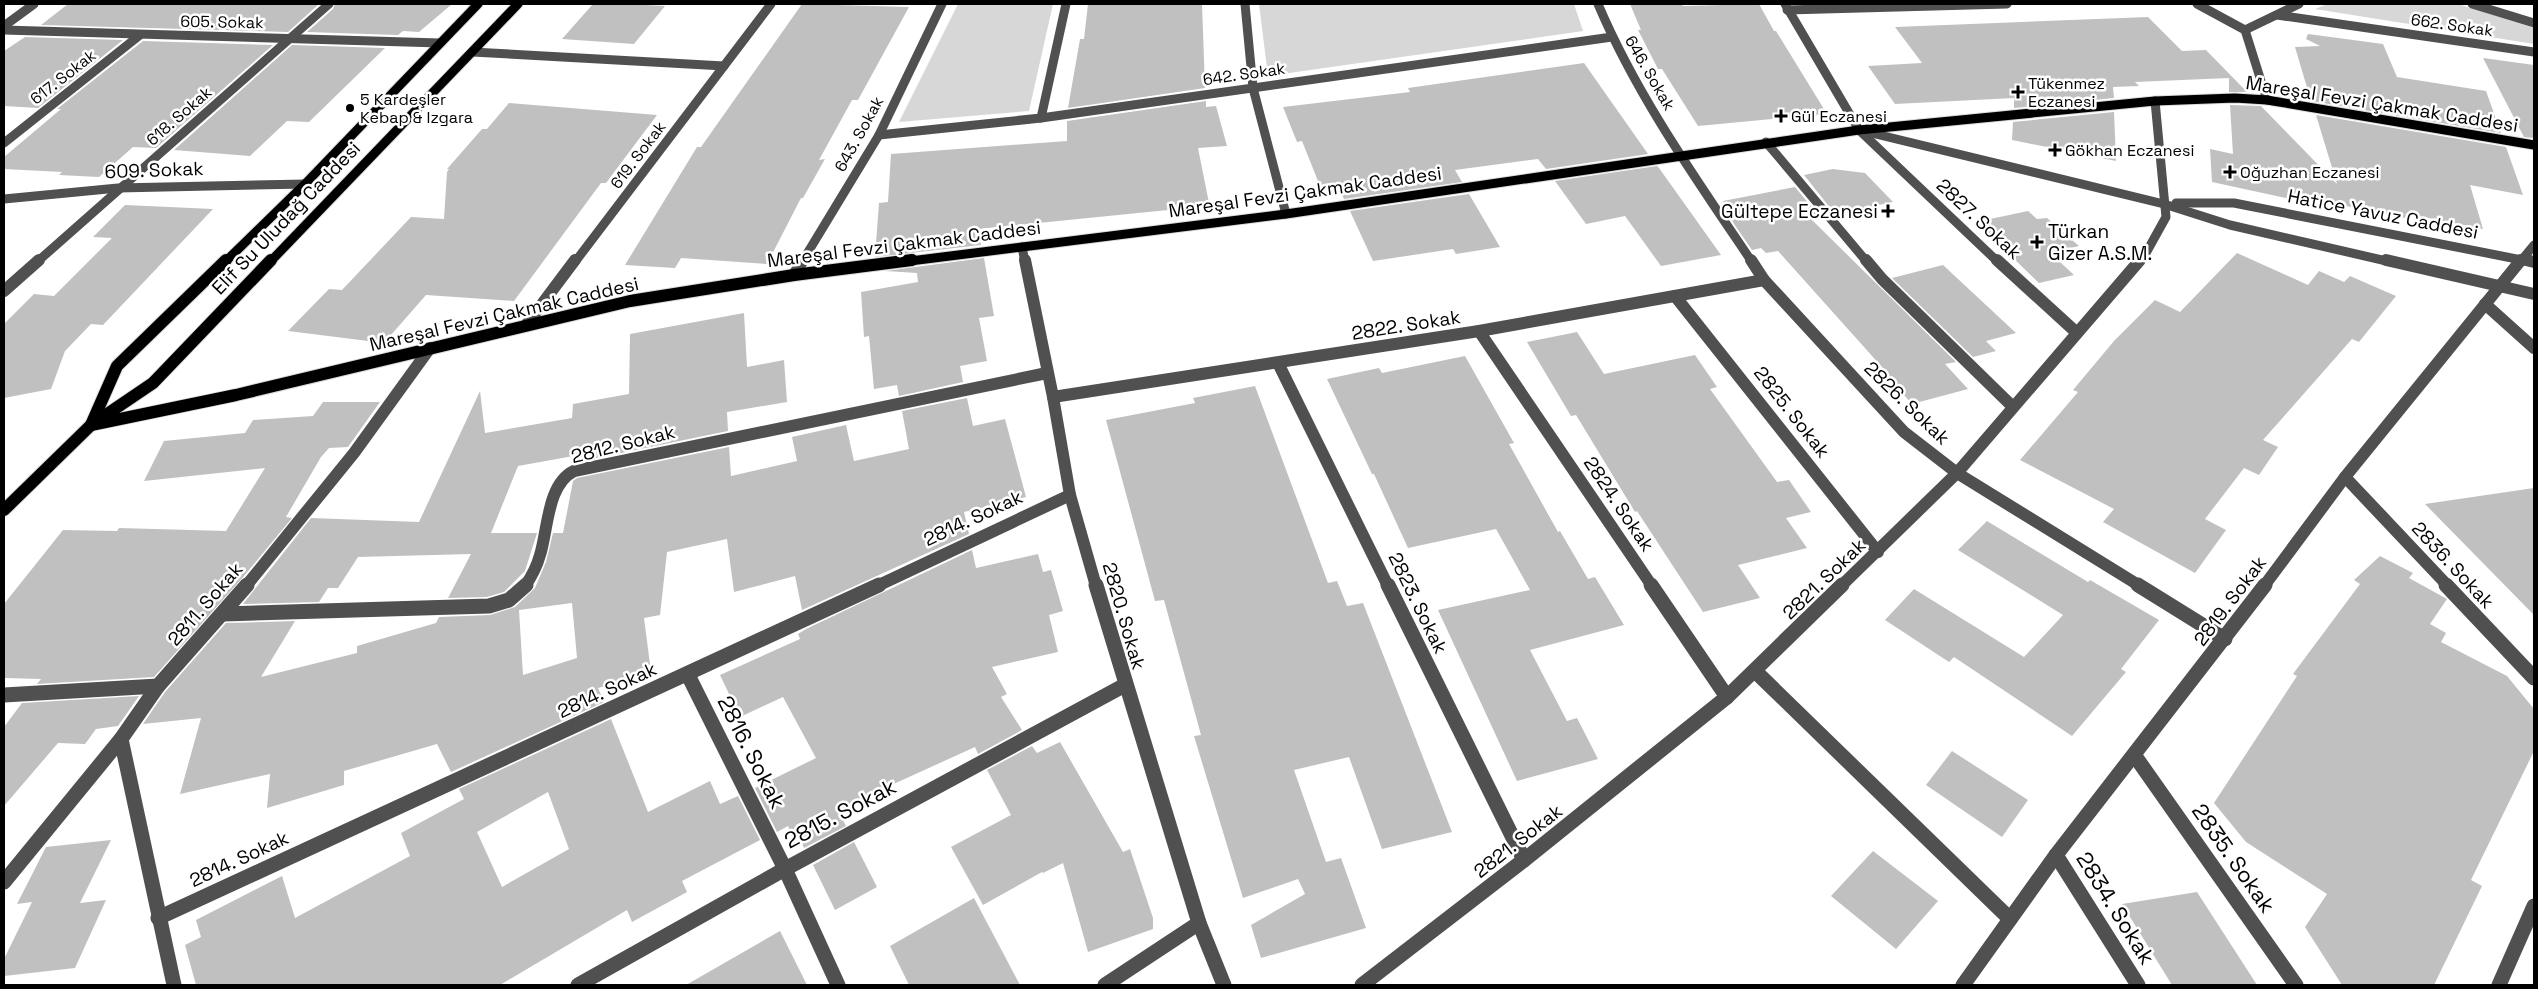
<svg xmlns="http://www.w3.org/2000/svg" width="2538" height="989" font-family="'Space Grotesk',sans-serif">
<rect width="100%" height="100%" fill="#fff"/>
<g fill="#d7d7d7">
<path d="M 958,4 L 1053,4 L 1029,111 L 899,122 Z"/>
<path d="M 1259,4 L 1574,4 L 1583,31 L 1268,76 Z"/>
<path d="M 2328,4 L 2458,4 L 2534,28 L 2534,44 L 2315,9 Z"/>
</g>
<g fill="#c0c0c0" fill-rule="evenodd">
<path d="M 68,4 L 319,4 L 288,32 L 41,25 Z"/>
<path d="M 335,4 L 452,4 L 419,32 L 403,31 L 398,35 L 307,32 L 333,9 Z"/>
<path d="M 593,4 L 627,4 L 665,6 L 634,44 L 562,39 Z"/>
<path d="M 802,4 L 909,7 L 858,100 L 852,100 L 819,160 L 825,159 L 803,198 L 801,198 L 767,264 L 681,258 L 675,268 L 625,265 L 697,147 L 701,147 Z"/>
<path d="M 1088,4 L 1202,4 L 1205,88 L 1068,108 L 1080,39 L 1084,39 Z"/>
<path d="M 1630,4 L 1682,4 L 1683,6 L 1759,4 L 1774,31 L 1776,31 L 1827,114 L 1698,126 L 1662,69 L 1658,69 L 1638,30 L 1641,30 Z"/>
<path d="M 2148,17 L 2182,51 L 2206,50 L 2247,92 L 2229,92 L 2229,78 L 2135,82 L 2139,86 L 2113,87 L 2114,98 L 2014,108 L 2014,98 L 1895,104 L 1868,66 L 1922,63 L 1895,27 Z"/>
<path d="M 2308,34 L 2383,44 L 2397,77 L 2486,91 L 2501,133 L 2311,101 L 2295,47 L 2320,46 L 2306,39 Z"/>
<path d="M 25,37 L 123,40 L 38,108 L 4,106 L 4,51 Z"/>
<path d="M 143,41 L 273,45 L 156,148 L 133,147 L 99,177 L 59,175 L 62,172 L 4,169 L 4,157 L 61,109 L 57,109 Z"/>
<path d="M 292,45 L 385,48 L 309,122 L 287,121 L 250,156 L 174,150 Z"/>
<path d="M 2483,58 L 2534,65 L 2534,138 L 2524,137 Z"/>
<path d="M 1584,63 L 1648,154 L 1546,169 L 1538,159 L 1455,170 L 1462,182 L 1344,199 L 1337,184 L 1320,186 L 1302,141 L 1297,142 L 1283,107 L 1410,92 L 1408,88 Z"/>
<path d="M 1206,101 L 1206,107 L 1216,106 L 1227,146 L 1198,148 L 1210,208 L 1169,212 L 1168,210 L 978,229 L 981,245 L 875,257 L 879,203 L 888,202 L 891,154 L 1067,141 L 1067,121 Z"/>
<path d="M 509,103 L 657,115 L 606,183 L 601,183 L 514,301 L 426,295 L 384,343 L 288,331 L 329,289 L 342,290 L 411,217 L 444,219 L 447,172 L 449,169 L 447,169 L 482,129 L 487,129 Z"/>
<path d="M 2230,105 L 2261,106 L 2337,184 L 2316,115 L 2506,147 L 2523,195 L 2470,185 L 2483,229 L 2409,214 L 2410,219 L 2312,199 L 2313,204 L 2212,182 L 2210,149 L 2233,154 Z"/>
<path d="M 2114,112 L 2116,161 L 2012,140 L 2013,122 Z"/>
<path d="M 1657,166 L 1659,168 L 1721,255 L 1661,266 L 1625,216 L 1586,224 L 1555,181 Z"/>
<path d="M 1833,169 L 1865,173 L 1893,202 L 1835,214 L 1804,175 Z"/>
<path d="M 1795,187 L 1820,217 L 1811,219 L 1956,362 L 1945,364 L 1968,389 L 1912,404 L 1888,377 L 1890,376 L 1778,251 L 1766,253 L 1761,248 L 1752,250 L 1734,224 L 1723,201 Z"/>
<path d="M 1469,194 L 1500,247 L 1456,254 L 1453,249 L 1373,261 L 1350,211 Z"/>
<path d="M 125,205 L 213,209 L 103,325 L 91,324 L 65,351 L 51,389 L 4,398 L 4,324 L 34,294 L 54,296 L 112,238 L 93,237 Z"/>
<path d="M 2028,211 L 2037,219 L 2047,218 L 2079,246 L 2068,249 L 2079,259 L 2060,262 L 2074,275 L 2039,283 L 1976,222 Z"/>
<path d="M 2237,253 L 2308,285 L 2319,271 L 2344,282 L 2350,276 L 2396,296 L 2359,342 L 2352,339 L 2263,440 L 2278,447 L 2259,475 L 2244,468 L 2205,519 L 2226,530 L 2195,573 L 2103,522 L 2114,509 L 2020,460 L 2078,392 L 2073,390 L 2114,341 L 2155,300 L 2180,312 Z"/>
<path d="M 984,258 L 994,316 L 979,318 L 987,361 L 960,366 L 963,382 L 899,396 L 897,385 L 874,389 L 869,336 L 864,337 L 861,292 L 918,282 L 917,273 L 885,271 Z"/>
<path d="M 1943,265 L 2016,333 L 1986,341 L 1996,351 L 1973,357 L 1892,278 Z"/>
<path d="M 744,313 L 747,367 L 784,360 L 787,402 L 727,412 L 728,431 L 577,462 L 579,455 L 518,466 L 491,533 L 537,533 L 525,571 L 504,592 L 487,597 L 448,598 L 471,554 L 358,557 L 338,588 L 328,588 L 319,602 L 243,604 L 311,518 L 419,522 L 480,391 L 485,433 L 572,418 L 573,404 L 629,394 L 630,334 Z"/>
<path d="M 1577,332 L 1604,374 L 1695,355 L 1717,387 L 1710,389 L 1777,482 L 1789,480 L 1811,512 L 1786,518 L 1807,548 L 1738,565 L 1760,598 L 1703,612 L 1637,511 L 1635,512 L 1576,415 L 1571,416 L 1527,342 Z"/>
<path d="M 1465,356 L 1514,443 L 1509,444 L 1558,532 L 1560,531 L 1588,579 L 1595,577 L 1624,625 L 1530,650 L 1567,721 L 1577,718 L 1598,759 L 1517,781 L 1438,610 L 1530,590 L 1496,529 L 1408,548 L 1374,474 L 1372,474 L 1327,379 L 1379,368 L 1382,373 Z"/>
<path d="M 1255,386 L 1328,583 L 1337,581 L 1347,606 L 1363,603 L 1452,832 L 1382,849 L 1349,757 L 1294,770 L 1326,862 L 1341,858 L 1366,928 L 1261,958 L 1251,925 L 1305,894 L 1298,879 L 1243,898 L 1194,736 L 1201,735 L 1164,600 L 1155,601 L 1106,420 L 1195,403 L 1193,398 Z"/>
<path d="M 967,398 L 973,426 L 1005,419 L 1026,497 L 964,512 L 969,534 L 802,610 L 795,576 L 734,592 L 727,539 L 667,552 L 660,615 L 644,618 L 651,672 L 598,688 L 604,702 L 451,772 L 437,744 L 344,771 L 344,785 L 267,808 L 270,774 L 180,794 L 201,718 L 143,724 L 165,692 L 226,623 L 295,621 L 261,677 L 357,653 L 357,646 L 436,623 L 439,617 L 490,615 L 515,607 L 535,588 L 546,562 L 553,533 L 563,533 L 573,481 L 577,478 L 729,447 L 731,476 L 797,461 L 792,437 L 846,425 L 854,461 L 909,449 L 902,411 ZM 572,603 L 577,658 L 523,675 L 519,610 Z"/>
<path d="M 323,402 L 380,402 L 348,447 L 329,448 L 321,457 L 286,517 L 292,518 L 244,576 L 154,677 L 37,684 L 41,679 L 4,678 L 4,604 L 63,530 L 117,531 L 119,528 L 226,531 L 265,468 L 144,481 L 164,441 L 245,433 L 253,420 L 313,416 Z"/>
<path d="M 2534,488 L 2534,615 L 2425,504 Z"/>
<path d="M 1987,521 L 2088,582 L 2090,580 L 2159,620 L 2121,669 L 2126,672 L 2072,736 L 1954,657 L 1949,662 L 1885,620 L 1914,589 L 2024,657 L 2063,615 L 1958,550 Z"/>
<path d="M 972,550 L 976,568 L 1038,554 L 1043,572 L 1051,570 L 1063,611 L 1049,615 L 1058,652 L 992,667 L 1007,694 L 1001,697 L 1022,730 L 978,754 L 975,747 L 854,802 L 856,806 L 840,814 L 846,826 L 804,848 L 798,835 L 793,838 L 788,826 L 777,832 L 755,788 L 816,758 L 783,697 L 740,717 L 720,675 L 800,639 L 798,634 L 806,629 Z"/>
<path d="M 2380,556 L 2413,573 L 2409,578 L 2447,599 L 2430,624 L 2446,633 L 2441,642 L 2507,676 L 2534,709 L 2534,751 L 2471,880 L 2482,886 L 2434,985 L 2342,985 L 2305,927 L 2327,894 L 2246,842 L 2214,803 L 2297,676 L 2293,674 L 2360,584 L 2354,580 Z"/>
<path d="M 139,696 L 118,726 L 96,729 L 85,744 L 58,743 L 4,806 L 4,727 L 22,703 Z"/>
<path d="M 611,719 L 648,812 L 710,781 L 720,804 L 738,796 L 760,840 L 682,881 L 687,892 L 632,922 L 627,910 L 500,985 L 196,985 L 185,945 L 201,937 L 196,920 L 282,876 L 295,918 L 410,856 L 401,833 L 464,799 L 459,789 ZM 548,792 L 569,849 L 502,887 L 477,832 Z"/>
<path d="M 1060,742 L 1123,852 L 1130,849 L 1153,918 L 1153,929 L 1088,952 L 1063,863 L 1043,873 L 1042,872 L 983,905 L 951,847 L 1011,815 L 987,770 L 1032,746 L 1037,753 Z"/>
<path d="M 1952,751 L 2028,800 L 2002,837 L 1926,785 Z"/>
<path d="M 111,840 L 80,903 L 106,900 L 75,968 L 4,976 L 4,959 L 32,902 L 17,904 L 46,847 Z"/>
<path d="M 854,842 L 877,887 L 835,910 L 813,865 Z"/>
<path d="M 1873,851 L 1938,901 L 1896,949 L 1831,896 Z"/>
<path d="M 2197,892 L 2257,985 L 2172,985 L 2122,904 Z"/>
<path d="M 974,898 L 1020,985 L 909,985 L 890,946 Z"/>
<path d="M 780,931 L 807,985 L 686,985 Z"/>
</g>
<g fill="none" stroke-linecap="round" stroke-linejoin="round">
<defs>
<g id="major-far1">
<path d="M 225,262 L 305,184 L 478,4"/>
<path d="M 270,262 L 518,4"/>
<path d="M 902,262 L 1286,214 L 1859,130 L 2155,101 L 2235,98 L 2267,100 L 2534,145"/>
</g>
<g id="major">
<path d="M 91,425 L 236,395 L 630,301 L 794,275 L 912,260"/>
<path d="M 91,425 L 117,366 L 226,260"/>
<path d="M 4,510 L 91,425 L 153,383 L 271,260"/>
</g>
</defs>
<use href="#major-far1" stroke="#dbdbdb" stroke-width="11"/>
<use href="#major" stroke="#dbdbdb" stroke-width="14"/>
<g stroke="#505050" stroke-width="9">
<path d="M 1245,4 L 1253,88 L 1286,214"/>
<path d="M 1598,4 C 1637,96 1696,179 1752,262"/>
<path d="M 1785,4 L 1859,130 L 1998,262"/>
<path d="M 2197,4 L 2245,30 L 2267,100"/>
<path d="M 2472,4 L 2534,23"/>
<path d="M 1787,10 L 2007,4"/>
<path d="M 2277,15 L 2534,52"/>
<path d="M 4,26 L 34,4"/>
<path d="M 4,30 L 440,43"/>
<path d="M 2245,30 L 2299,4"/>
<path d="M 472,52 L 724,66"/>
<path d="M 1041,118 L 1066,4"/>
<path d="M 1859,130 L 2164,204 L 2230,225 L 2391,262"/>
<path d="M 879,135 L 1041,118 L 1612,37"/>
<path d="M 1766,142 L 1867,262"/>
<path d="M 4,143 L 140,35"/>
<path d="M 4,199 L 118,188 L 305,184"/>
<path d="M 2176,203 L 2234,203 L 2532,262"/>
<path d="M 1022,247 L 1025,262"/>
<path d="M 37,262 L 329,4"/>
<path d="M 575,262 L 771,4"/>
<path d="M 802,262 L 879,135 L 942,4"/>
<path d="M 2139,262 L 2146,253 L 2166,217 L 2155,101"/>
<path d="M 2520,262 L 2534,245"/>
</g>
<g stroke="#505050" stroke-width="12">
<path d="M 1025,260 L 1053,397 L 1070,495 L 1096,586"/>
<path d="M 1751,260 L 1764,280 L 1904,432 L 1957,473 L 2140,586"/>
<path d="M 1866,260 L 1882,279 L 2013,407"/>
<path d="M 1997,260 L 2077,333"/>
<path d="M 2386,260 L 2534,294"/>
<path d="M 2526,260 L 2534,262"/>
<path d="M 794,275 L 803,260"/>
<path d="M 4,291 L 39,260"/>
<path d="M 1675,296 L 1878,552"/>
<path d="M 2485,304 L 2534,348"/>
<path d="M 527,324 L 575,260"/>
<path d="M 1479,331 L 1652,586"/>
<path d="M 1278,363 L 1388,586"/>
<path d="M 1053,397 L 1479,331 L 1764,280"/>
<path d="M 2345,477 L 2448,586"/>
<path d="M 246,586 L 354,453 L 430,348"/>
<path d="M 525,586 C 532,576 537,566 540,555 C 548,530 547,484 574,471 L 1047,373"/>
<path d="M 877,586 L 1070,495"/>
<path d="M 1841,586 L 1957,473 L 2140,260"/>
<path d="M 2264,586 L 2345,477 L 2521,260"/>
</g>
<g stroke="#505050" stroke-width="15">
<path d="M 1096,585 L 1199,923 L 1224,985"/>
<path d="M 1388,585 L 1524,860"/>
<path d="M 1651,585 L 1727,697"/>
<path d="M 2138,585 L 2225,639"/>
<path d="M 2446,585 L 2534,678"/>
<path d="M 223,614 L 489,606 L 509,600 L 526,585"/>
<path d="M 1755,671 L 2010,919"/>
<path d="M 688,675 L 785,869 L 838,985"/>
<path d="M 4,695 L 158,686"/>
<path d="M 121,739 L 174,985"/>
<path d="M 2135,756 L 2296,985"/>
<path d="M 2056,855 L 2138,985"/>
<path d="M 4,882 L 121,739 L 158,686 L 247,585"/>
<path d="M 158,918 L 879,585"/>
<path d="M 578,985 L 785,869 L 1125,685"/>
<path d="M 1105,985 L 1199,923"/>
<path d="M 1362,985 L 1524,860 L 1727,697 L 1842,585"/>
<path d="M 1963,985 L 2056,855 L 2265,585"/>
<path d="M 2499,985 L 2534,906"/>
</g>
<use href="#major-far1" stroke="#000" stroke-width="9"/>
<use href="#major" stroke="#000" stroke-width="12"/>
</g>
<g fill="#000" stroke="#fff" stroke-width="2">
<path d="M2015.5 84.5h5v5h5v5h-5v5h-5v-5h-5v-5h5z"/>
<circle cx="350" cy="108" r="5"/>
<path d="M1778.5 108.5h5v5h5v5h-5v5h-5v-5h-5v-5h5z"/>
<path d="M2052.5 142.5h5v5h5v5h-5v5h-5v-5h-5v-5h5z"/>
<path d="M2227.5 164.5h5v5h5v5h-5v5h-5v-5h-5v-5h5z"/>
<path d="M1885.5 203.5h5v5h5v5h-5v5h-5v-5h-5v-5h5z"/>
<path d="M2034.5 234.5h5v5h5v5h-5v5h-5v-5h-5v-5h5z"/>
</g>
<g text-anchor="middle" dominant-baseline="central" stroke-width="5" stroke-linejoin="round" paint-order="stroke">
<g font-size="16" fill="#000" stroke="#fff">
<text transform="translate(222 22) rotate(1)">605. Sokak</text>
<text transform="translate(2452 25) rotate(8)">662. Sokak</text>
<text transform="translate(1650 73) rotate(60)">646. Sokak</text>
<text transform="translate(1244 74) rotate(-8)">642. Sokak</text>
<text transform="translate(63 77) rotate(-38)">617. Sokak</text>
<text transform="translate(179 116) rotate(-41)">618. Sokak</text>
<text transform="translate(859 134) rotate(-61)">643. Sokak</text>
<text transform="translate(638 155) rotate(-53)">619. Sokak</text>
</g>
<g font-size="16" fill="#000" stroke="#fff" text-anchor="start">
<text x="2028" y="83">Tükenmez<tspan x="2028" dy="18">Eczanesi</tspan></text>
<text x="360" y="99">5 Kardeşler<tspan x="360" dy="18">Kebap &amp; Izgara</tspan></text>
<text x="1791" y="116">Gül Eczanesi</text>
<text x="2065" y="150">Gökhan Eczanesi</text>
<text x="2240" y="172">Oğuzhan Eczanesi</text>
</g>
<g font-size="19" fill="#000" stroke="#fff">
<text transform="translate(2382 104) rotate(9)">Mareşal Fevzi Çakmak Caddesi</text>
<text transform="translate(154 170) rotate(-2)">609. Sokak</text>
<text transform="translate(1305 192) rotate(-8)">Mareşal Fevzi Çakmak Caddesi</text>
<text transform="translate(2383 214) rotate(11)">Hatice Yavuz Caddesi</text>
<text transform="translate(286 218) rotate(-46)">Elif Su Uludağ Caddesi</text>
<text transform="translate(1979 219) rotate(43)">2827. Sokak</text>
<text transform="translate(904 244) rotate(-7)">Mareşal Fevzi Çakmak Caddesi</text>
<text transform="translate(504 314) rotate(-13)">Mareşal Fevzi Çakmak Caddesi</text>
<text transform="translate(1406 325) rotate(-9)">2822. Sokak</text>
<text transform="translate(1907 403) rotate(44)">2826. Sokak</text>
<text transform="translate(1792 412) rotate(52)">2825. Sokak</text>
<text transform="translate(623 444) rotate(-14)">2812. Sokak</text>
<text transform="translate(1619 504) rotate(56)">2824. Sokak</text>
<text transform="translate(973 518) rotate(-25)">2814. Sokak</text>
<text transform="translate(2453 565) rotate(47)">2836. Sokak</text>
<text transform="translate(1824 579) rotate(-44)">2821. Sokak</text>
<text transform="translate(2230 601) rotate(-53)">2819. Sokak</text>
<text transform="translate(1418 603) rotate(64)">2823. Sokak</text>
<text transform="translate(205 604) rotate(-49)">2811. Sokak</text>
<text transform="translate(1124 616) rotate(74)">2820. Sokak</text>
<text transform="translate(607 690) rotate(-25)">2814. Sokak</text>
<text transform="translate(1518 841) rotate(-38)">2821. Sokak</text>
<text transform="translate(239 859) rotate(-25)">2814. Sokak</text>
</g>
<g font-size="19" fill="#000" stroke="#fff" text-anchor="end">
<text x="1878" y="211">Gültepe Eczanesi</text>
<text x="2048" y="231" text-anchor="start">Türkan<tspan x="2048" dy="22">Gizer A.S.M.</tspan></text>
</g>
<g font-size="22" fill="#000" stroke="#fff">
<text transform="translate(752 752) rotate(63)">2816. Sokak</text>
<text transform="translate(840 813) rotate(-28)">2815. Sokak</text>
<text transform="translate(2234 858) rotate(55)">2835. Sokak</text>
<text transform="translate(2116 908) rotate(58)">2834. Sokak</text>
</g>
</g>
<rect width="2538" height="989" fill="none" stroke="#000000" stroke-width="10"/>
</svg>
